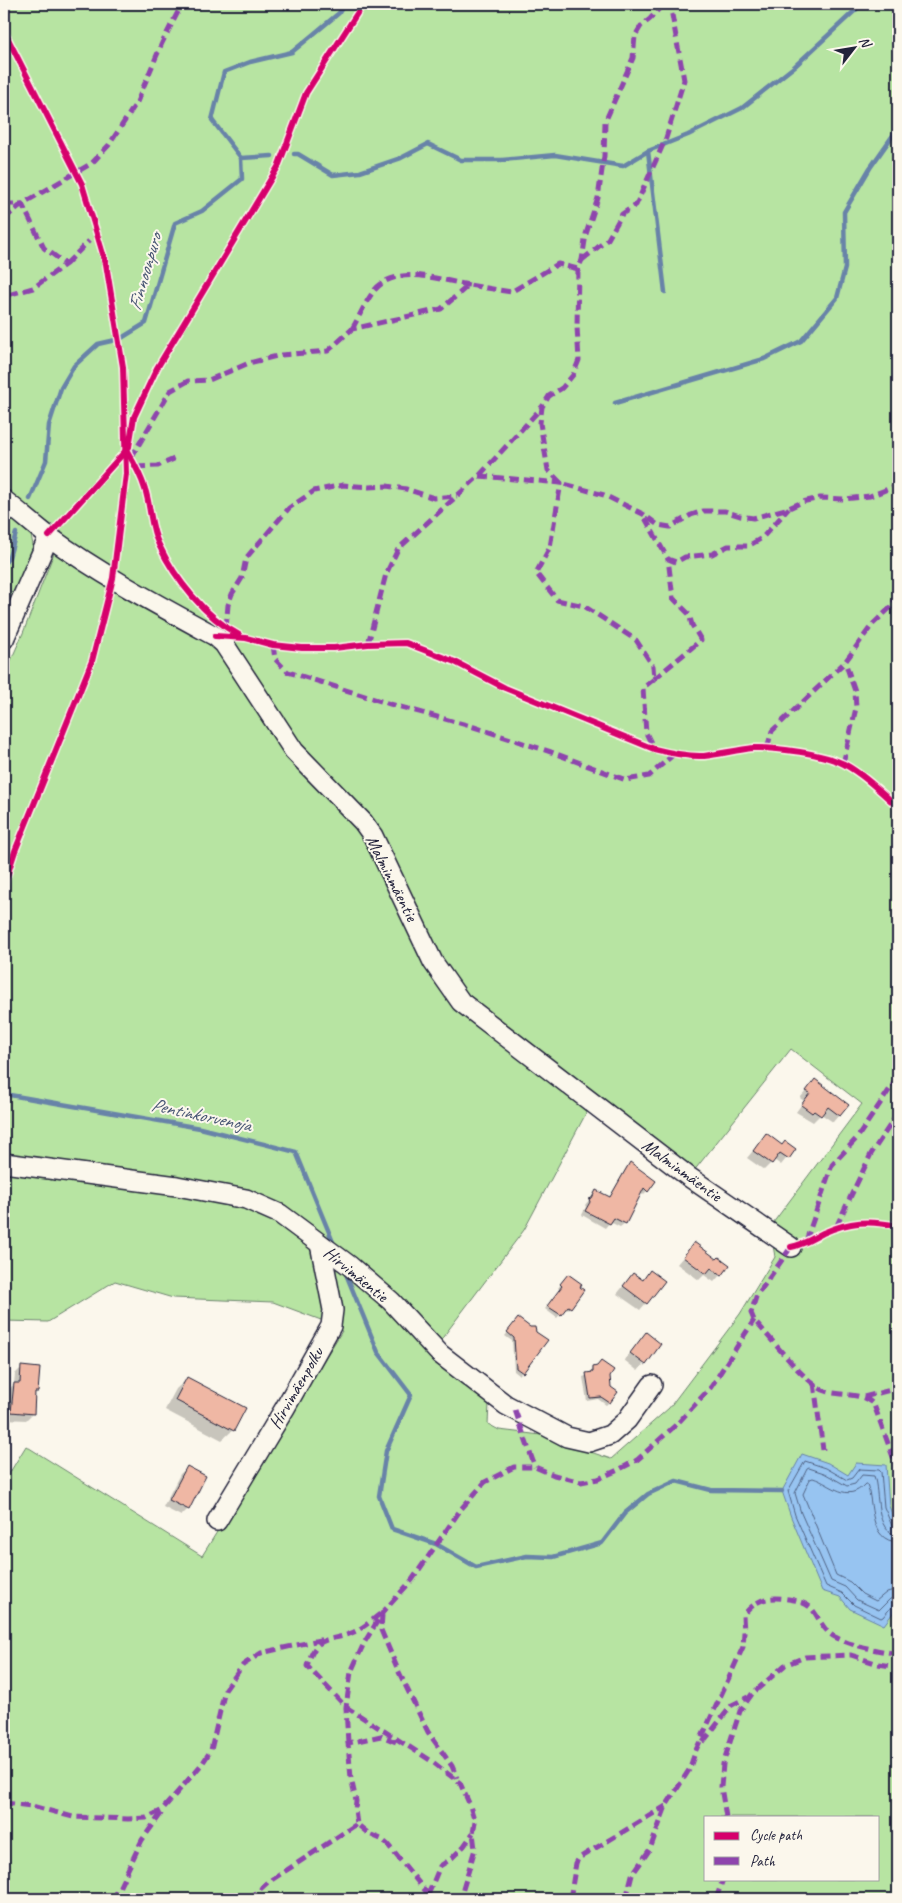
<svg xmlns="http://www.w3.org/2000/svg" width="902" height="1903" font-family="Caveat,sans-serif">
<rect width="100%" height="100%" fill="#fbf7ec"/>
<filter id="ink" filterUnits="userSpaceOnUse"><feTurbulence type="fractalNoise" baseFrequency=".02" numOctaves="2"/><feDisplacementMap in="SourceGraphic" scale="10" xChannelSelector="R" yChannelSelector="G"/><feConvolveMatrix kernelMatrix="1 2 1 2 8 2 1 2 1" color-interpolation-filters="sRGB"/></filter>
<g filter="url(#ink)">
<g fill="#b7e4a2" stroke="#6c836e" fill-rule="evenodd">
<path d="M 4,4 L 898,4 L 898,1899 L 4,1899 L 4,1482 L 26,1446 L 202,1556 L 342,1331 L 321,1320 L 273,1302 L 173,1298 L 115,1281 L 48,1322 L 4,1321 L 4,676 L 23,633 L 62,532 L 4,493 ZM 791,1049 L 862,1104 L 770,1227 L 775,1257 L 740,1314 L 669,1408 L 611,1459 L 541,1435 L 499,1430 L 488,1424 L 489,1404 L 440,1341 L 524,1230 L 592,1102 L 689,1177 ZM 706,1817 L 878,1817 L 878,1879 L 706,1879 Z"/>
<path d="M 4,509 L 30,530 L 34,550 L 4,618 Z"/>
</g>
<path fill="#97c4f1" stroke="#6883a8" d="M 802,1454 L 828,1463 L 848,1475 L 856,1463 L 886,1465 L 889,1506 L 898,1529 L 898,1606 L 884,1625 L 850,1609 L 840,1597 L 822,1591 L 791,1517 L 782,1491 Z"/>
<g fill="#0003">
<path d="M 815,1081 L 839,1115 L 833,1122 L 821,1114 L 813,1122 L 796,1112 L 804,1101 L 800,1098 Z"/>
<path d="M 766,1135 L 781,1146 L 794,1149 L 781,1165 L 774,1160 L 764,1170 L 747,1158 Z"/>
<path d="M 630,1164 L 647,1191 L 643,1195 L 640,1193 L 625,1223 L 620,1227 L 610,1222 L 605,1228 L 582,1215 L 586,1207 L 585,1205 L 596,1191 L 609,1198 L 626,1168 Z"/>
<path d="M 694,1244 L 716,1261 L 728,1266 L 714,1282 L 704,1275 L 699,1280 L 677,1264 Z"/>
<path d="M 651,1271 L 646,1303 L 640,1310 L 617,1294 L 633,1274 L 642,1281 Z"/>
<path d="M 565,1279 L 582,1291 L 570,1307 L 567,1310 L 565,1309 L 557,1318 L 545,1309 L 560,1289 L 558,1288 Z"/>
<path d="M 515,1323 L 522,1372 L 519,1375 L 514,1371 L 512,1341 L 505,1336 Z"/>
<path d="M 646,1334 L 660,1344 L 638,1371 L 624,1360 Z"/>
<path d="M 22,1367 L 37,1391 L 34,1394 L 32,1414 L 26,1420 L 5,1419 L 7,1391 L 14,1384 L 15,1374 Z"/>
<path d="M 593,1368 L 609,1402 L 606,1405 L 598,1399 L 587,1401 L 583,1377 L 590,1374 Z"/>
<path d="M 187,1379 L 233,1430 L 222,1440 L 165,1410 L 176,1389 Z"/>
<path d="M 187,1468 L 188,1509 L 181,1516 L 163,1507 L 180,1474 Z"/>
</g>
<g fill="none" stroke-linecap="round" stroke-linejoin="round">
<g stroke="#516384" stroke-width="1">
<path d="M 898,1528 L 892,1526 L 884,1507 L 881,1472 L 879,1470 L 859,1469 L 852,1478 L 847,1480 L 826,1468 L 805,1461 L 788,1491 L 795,1515 L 826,1586 L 842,1593 L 854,1605 L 881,1618 L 883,1617 L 893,1605 L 898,1603"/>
<path d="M 898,1535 C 874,1533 880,1492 874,1476 L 862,1475 L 855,1484 L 847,1486 L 824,1473 L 809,1468 L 807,1469 L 795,1493 L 801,1513 L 831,1581 L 845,1587 L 857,1600 L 879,1610 L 890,1599 L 898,1597"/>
<path d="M 898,1542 C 868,1541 874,1503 867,1484 L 865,1484 C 847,1504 832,1484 813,1478 L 810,1479 L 803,1494 L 836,1575 L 850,1582 L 862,1594 L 876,1601 L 887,1592 L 898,1589"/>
</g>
<g stroke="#6883a8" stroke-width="4.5">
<path d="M 648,151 L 665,292"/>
<path d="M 294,154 L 298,154 L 333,175 L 360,172 L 401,158 L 428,144 L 461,160 L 502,160 L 555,155 L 623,166 L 648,151 L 688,135 L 742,108 L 795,66 L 862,4"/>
<path d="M 241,158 L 272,156"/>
<path d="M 615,403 L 764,359 L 801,341 L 837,298 L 845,268 L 844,212 L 870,168 L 898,128"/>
<path d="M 30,499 L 46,461 L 49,425 L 61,388 L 74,366 L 98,344 L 120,339 L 146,323 L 175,223 L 202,211 L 242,179 L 241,158 L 212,120 L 224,72 L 250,62 L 292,52 L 339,13 L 344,4"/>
<path d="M 4,564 L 9,557 L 16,533"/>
<path d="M 4,1094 L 200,1128 L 296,1152 L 333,1242"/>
<path d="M 346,1274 L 378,1352 L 411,1395 L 386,1451 L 379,1496 L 392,1529 L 436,1544 L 476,1567 L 527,1556 L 553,1557 L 602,1543 L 625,1513 L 648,1494 L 676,1481 L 711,1490 L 782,1491"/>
</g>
</g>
<g fill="#efb7a4" stroke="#22223b">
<path d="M 815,1079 L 849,1105 L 840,1116 L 828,1107 L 821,1116 L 814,1111 L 812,1113 L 801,1105 L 810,1093 L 806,1091 Z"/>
<path d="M 766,1133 L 782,1145 L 785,1141 L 796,1149 L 789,1159 L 780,1153 L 772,1164 L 753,1151 Z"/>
<path d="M 630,1162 L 656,1181 L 648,1192 L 644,1188 L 626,1224 L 614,1218 L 610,1224 L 585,1211 L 590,1202 L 589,1199 L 592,1198 L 596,1190 L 610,1197 Z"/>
<path d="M 694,1242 L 717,1259 L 719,1257 L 730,1265 L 722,1276 L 711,1268 L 706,1274 L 683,1257 Z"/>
<path d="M 650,1270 L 665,1281 L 647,1304 L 623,1286 L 633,1273 L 643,1280 Z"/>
<path d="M 568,1274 L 582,1284 L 580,1287 L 584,1290 L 571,1308 L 568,1306 L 561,1315 L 547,1306 L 562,1286 L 560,1284 Z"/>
<path d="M 518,1318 L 530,1327 L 535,1327 L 536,1332 L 548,1340 L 523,1373 L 516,1368 L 514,1338 L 507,1332 Z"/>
<path d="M 646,1332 L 661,1344 L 646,1365 L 630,1353 Z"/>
<path d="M 601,1361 L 614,1370 L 610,1376 L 611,1387 L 618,1392 L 610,1403 L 601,1397 L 590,1398 L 586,1373 L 593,1372 L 593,1367 L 597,1366 Z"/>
<path d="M 21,1366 L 40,1368 L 38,1392 L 35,1392 L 34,1414 L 11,1412 L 14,1383 L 20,1383 Z"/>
<path d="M 187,1377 L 246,1408 L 234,1431 L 175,1400 Z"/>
<path d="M 187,1466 L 206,1476 L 189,1510 L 169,1500 Z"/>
</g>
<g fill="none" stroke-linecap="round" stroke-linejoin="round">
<defs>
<g id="minor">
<path d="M 4,500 C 19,512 33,524 48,536 C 100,574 158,605 215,636 L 224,644 L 294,751 L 363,822 L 373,836 L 433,962 L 461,1002 L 689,1177 L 791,1247"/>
<path d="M 4,639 L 49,536"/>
<path d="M 4,1163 L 177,1186 L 246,1199 L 280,1214 L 350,1266 L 391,1301 L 440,1354 L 506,1405 L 567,1437 L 589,1442 L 610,1435 L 627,1420 L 652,1385"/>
<path d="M 217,1521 L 285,1408 L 331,1326 L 333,1310 L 320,1244"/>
</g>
</defs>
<use href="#minor" stroke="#22223b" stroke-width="22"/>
<use href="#minor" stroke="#fbf7ec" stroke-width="19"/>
<g stroke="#8e44ad" stroke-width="5" stroke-dasharray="10 5" stroke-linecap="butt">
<path d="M 663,4 L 650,19 L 641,26 L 635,36 L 633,58 L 605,122 L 604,156 L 598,198 L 586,234 L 582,260 L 578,269 L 577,327 L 579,360 L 573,375 L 562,388 L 549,396 L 542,407 L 540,423 L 548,470 L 561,483 L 604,495 L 643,514 L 658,525 L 670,527 L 691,515 L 703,511 L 725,511 L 740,516 L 753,518 L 789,508 L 802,502 L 820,498 L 845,499 L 870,496 L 893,487 L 898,489"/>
<path d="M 4,204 L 22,204 L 44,248 L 66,264 L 33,288 L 4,296"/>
<path d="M 4,219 L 22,204 L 92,163 L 109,145 L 137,102 L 162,43 L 182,4"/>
<path d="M 582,260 L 608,239 L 622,214 L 636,205 L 666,138 L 684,80 L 670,4"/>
<path d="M 66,264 L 89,241"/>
<path d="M 352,329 C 359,317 365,303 373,292 C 395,263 440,280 469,285"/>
<path d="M 131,458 L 170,391 L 188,381 L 209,380 L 249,363 L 281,355 L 328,351 L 352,329 L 441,309 L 469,285 L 511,292 L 558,264 L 578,269"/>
<path d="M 136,467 L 158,466 L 174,459"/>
<path d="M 479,476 L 561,483 L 550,547 L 536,573 L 557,600 L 584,606 L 636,640 L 653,666 L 654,679 L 643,688 L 646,733 L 654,749"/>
<path d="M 645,518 L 668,559 L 676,562 L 685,557 L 712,554 L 728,546 L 748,546 L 762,538 L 789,508"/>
<path d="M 226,628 L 228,605 L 232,594 L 242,578 L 246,558 L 289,508 L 314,491 L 343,485 L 369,487 L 387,486 L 406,489 L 434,498 L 457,496"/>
<path d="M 368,644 L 386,574 L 398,549 L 479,476 L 542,407"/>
<path d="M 273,645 L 275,659 L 288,672 L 390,704 L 474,727 L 551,752 L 626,780 L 649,776 L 674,754"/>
<path d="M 654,679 L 701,640 L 692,625 L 689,614 L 673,598 L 668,559"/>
<path d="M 767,748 L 772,731 L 845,662 L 872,625 L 890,608 L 898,595"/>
<path d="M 843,764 L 856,708 L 855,691 L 845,662"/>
<path d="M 836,1227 L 871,1154 L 898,1113"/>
<path d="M 806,1241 L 832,1165 L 857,1138 L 898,1077"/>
<path d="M 791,1247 L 756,1297 L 751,1313 L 754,1320 C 772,1339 800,1378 823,1390 C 839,1397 862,1391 874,1405 L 893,1457 L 898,1481"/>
<path d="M 814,1383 L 823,1450"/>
<path d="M 864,1397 L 898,1388"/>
<path d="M 515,1410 L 535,1467"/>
<path d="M 380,1614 C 372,1620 363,1628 354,1632 C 328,1644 318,1631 307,1666 L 346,1707 L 430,1760 L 460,1783 L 469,1803 L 475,1822 L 473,1833 L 475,1849 L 460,1899"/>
<path d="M 382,1615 L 381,1630 L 398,1670 L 428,1732 L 452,1766 L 457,1778"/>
<path d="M 396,1742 L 381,1736 L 348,1743 L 351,1778 L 356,1801 L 355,1810 L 357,1824 L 369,1834 L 381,1839 L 388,1845 L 432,1899"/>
<path d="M 703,1742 L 732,1705 L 748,1697"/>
<path d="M 348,1743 L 346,1707 L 351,1672 L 364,1643 L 383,1612 L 412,1580 L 461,1509 L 485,1482 L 514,1467 L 535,1467 L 554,1475 L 581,1482 L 598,1479 L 618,1470 L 637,1460 L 678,1423 L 711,1387 L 754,1320"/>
<path d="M 4,1803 L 32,1806 L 73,1817 L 128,1819 L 146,1818 L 161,1811 L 202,1764 L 211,1750 L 225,1690 L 243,1665 L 261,1653 L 324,1639"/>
<path d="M 726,1817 L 721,1787 L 723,1764 L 740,1711 L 752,1694 L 785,1665 L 805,1657 L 851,1655 L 878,1664 L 898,1667"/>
<path d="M 428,1895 L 440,1866 L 451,1859 L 464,1846 L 473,1833"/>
<path d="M 111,1899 L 119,1888 L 142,1840 L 163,1811"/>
<path d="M 249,1899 L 267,1883 L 357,1824"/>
<path d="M 570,1899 L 576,1863 L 579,1858 L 666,1806"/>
<path d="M 626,1899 L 632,1875 L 650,1849 L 666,1806 L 689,1770 L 696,1750 L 743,1647 L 744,1632 L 743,1616 C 757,1597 771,1596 794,1600 C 800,1602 806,1603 811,1608 C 820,1618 822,1630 835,1637 C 854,1647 878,1650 898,1654"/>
<path d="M 716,1899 L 723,1879"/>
</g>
<defs>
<g id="cycleway">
<path d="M 4,31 L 82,184 L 106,264 L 123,367 L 126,474 L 113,578 L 92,661 L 15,851 L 4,885"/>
<path d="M 127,451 C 134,463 141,476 145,489 C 151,507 150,527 159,545 C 175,579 205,617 239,635"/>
<path d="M 49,536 L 129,447 L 134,417 L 157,368 L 278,167 L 306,93 L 363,4"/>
<path d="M 215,636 L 246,638 L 273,645 L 302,648 L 334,648 L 368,644 L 406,643 L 455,662 L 505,688 L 654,749 C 670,753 687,757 704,756 C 720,754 737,750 753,748 C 775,747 825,754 844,764 C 864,775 881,792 898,807"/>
<path d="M 791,1247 C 805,1244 811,1239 823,1233 C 850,1221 869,1220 898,1226"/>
</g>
</defs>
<use href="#cycleway" stroke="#fbf7ec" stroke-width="9"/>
<use href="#cycleway" stroke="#d6006c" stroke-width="6"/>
</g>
</g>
<g text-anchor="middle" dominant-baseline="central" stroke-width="4" stroke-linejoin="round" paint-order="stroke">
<g font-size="18" fill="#22223b" stroke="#fbf7ec">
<text transform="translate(392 878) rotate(63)">Malminmäentie</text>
<text transform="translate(682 1170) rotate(36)">Malminmäentie</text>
<text transform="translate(356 1274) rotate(39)">Hirvimäentie</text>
<text transform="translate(296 1388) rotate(-60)">Hirvimäenpolku</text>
</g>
<g font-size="19" font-style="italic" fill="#455372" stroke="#fbf7ec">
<text transform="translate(145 272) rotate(-74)">Finnoonpuro</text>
<text transform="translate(201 1115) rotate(12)">Pentinkorvenoja</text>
</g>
</g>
<rect width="902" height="1903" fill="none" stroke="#fbf7ec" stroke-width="20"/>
<rect x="10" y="10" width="882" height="1883" fill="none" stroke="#22223b" stroke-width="2" filter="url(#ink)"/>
<rect x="704" y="1816" width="175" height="65" fill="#fbf7ec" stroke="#a4a2a5"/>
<rect x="714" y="1832" width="25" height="8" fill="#d6006c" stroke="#a4a2a5"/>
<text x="750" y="1840" font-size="15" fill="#22223b">Cycle path</text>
<rect x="714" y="1857" width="25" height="8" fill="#8e44ad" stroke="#a4a2a5"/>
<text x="750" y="1866" font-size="15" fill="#22223b">Path</text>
<g transform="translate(854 48) rotate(59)" stroke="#fbf7ec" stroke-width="4" paint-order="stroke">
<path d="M0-4L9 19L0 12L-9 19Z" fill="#22223b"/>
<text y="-8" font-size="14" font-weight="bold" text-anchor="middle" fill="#22223b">N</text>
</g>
</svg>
